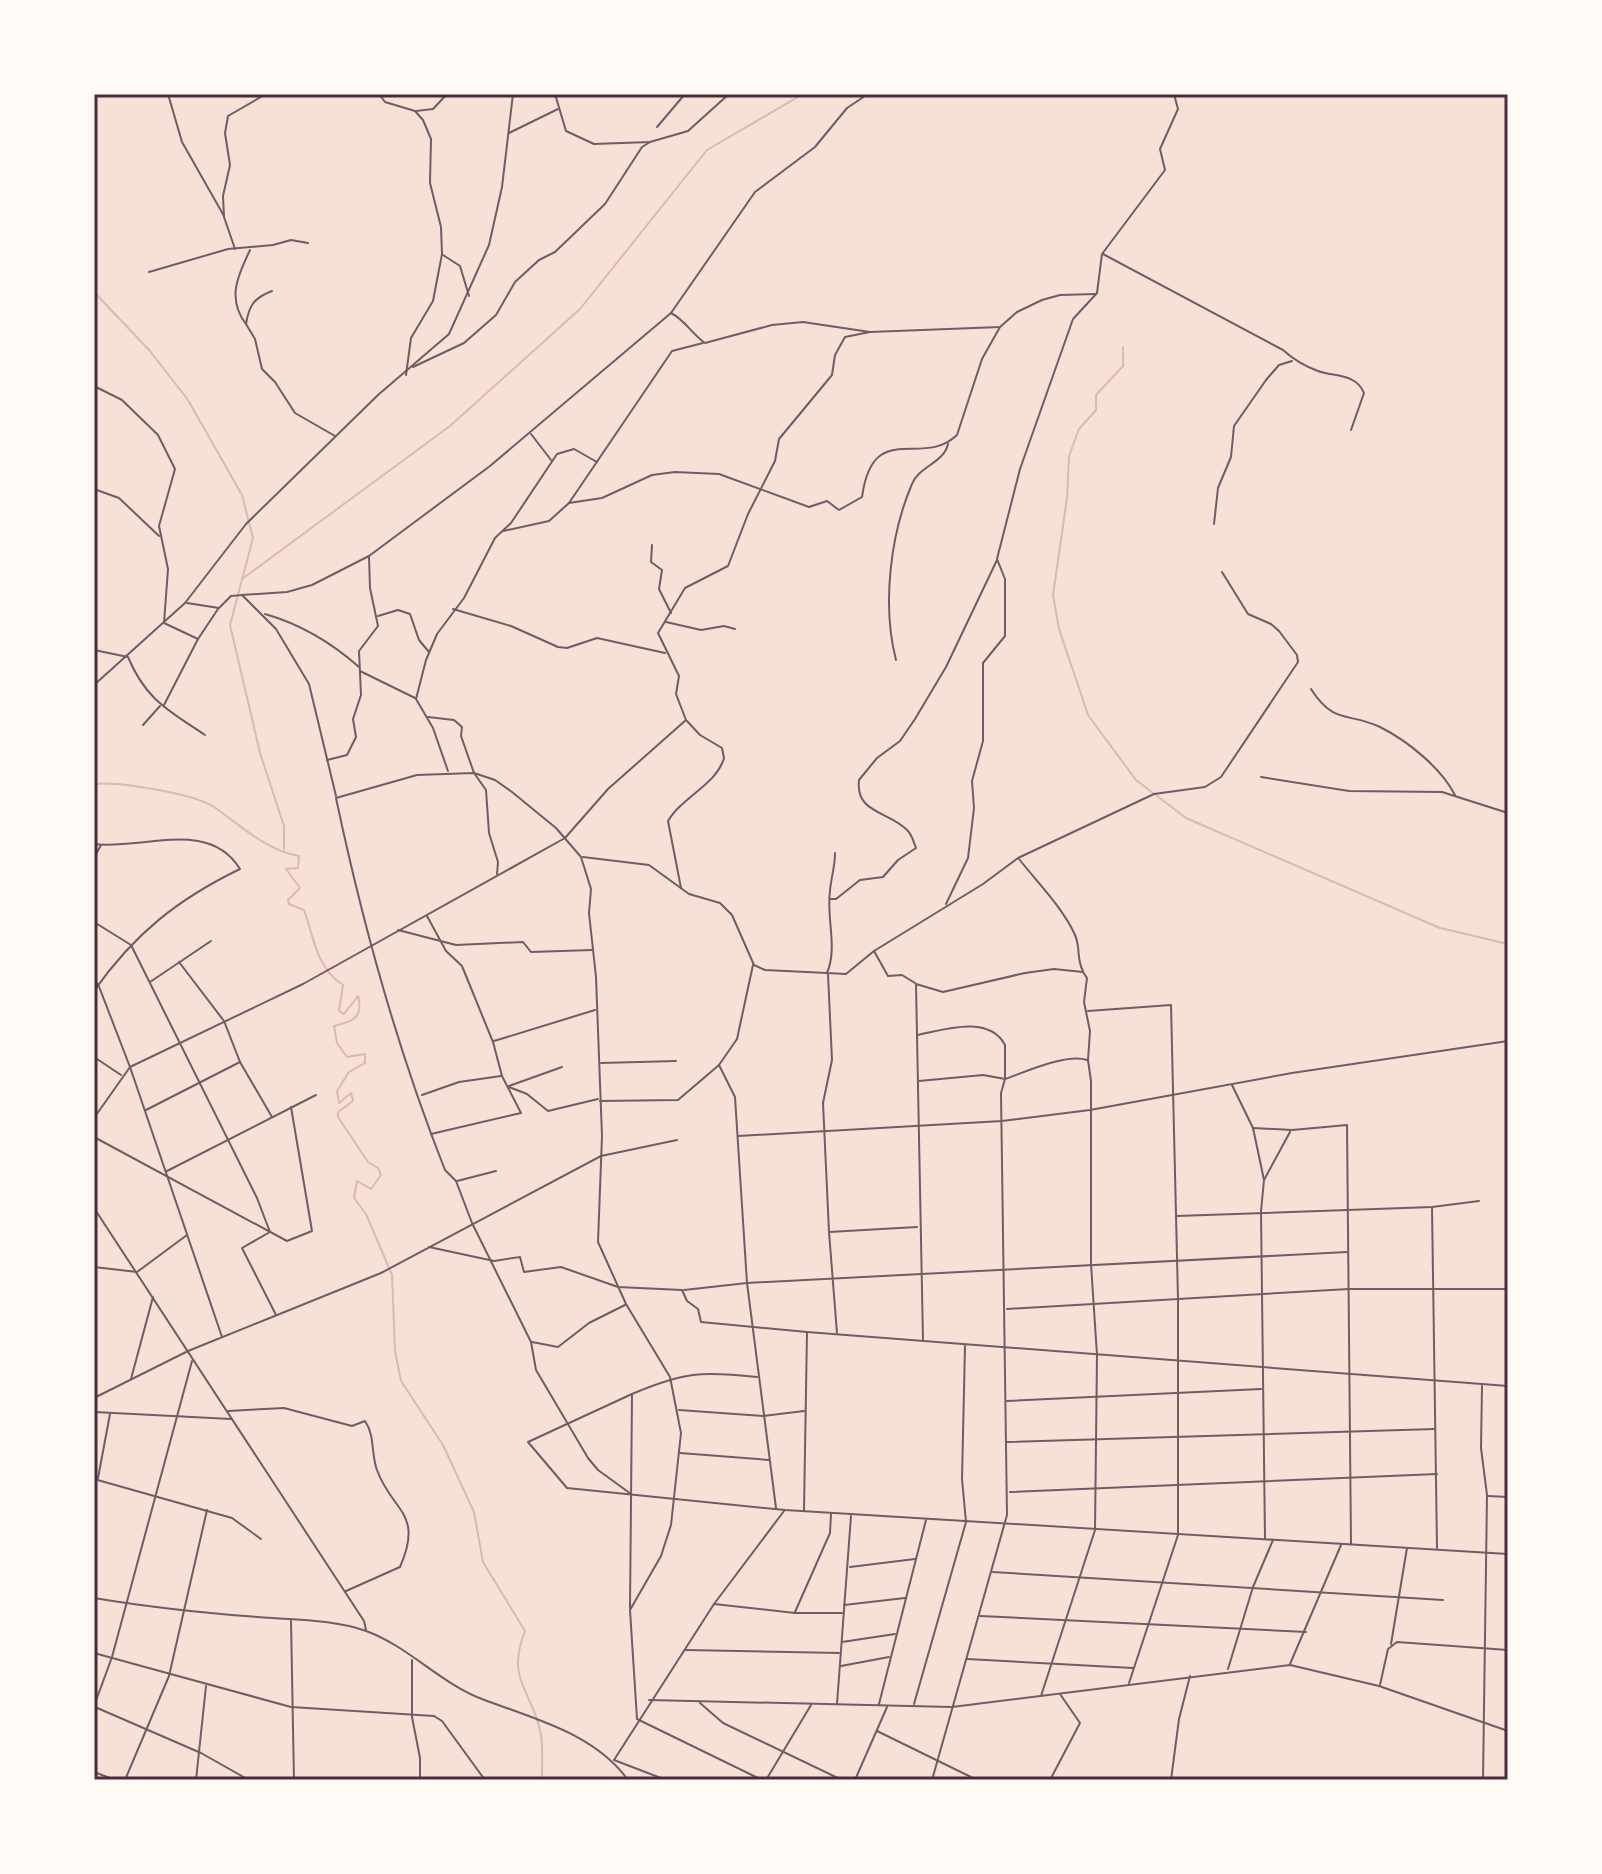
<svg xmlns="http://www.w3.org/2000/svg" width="1602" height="1874" font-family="'Archivo Narrow',sans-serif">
<rect width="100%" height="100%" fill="#f7e1d7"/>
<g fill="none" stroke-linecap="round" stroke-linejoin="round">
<g stroke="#dcb8b0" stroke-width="2">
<path d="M 94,292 L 150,351 L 188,400 L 242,495 L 253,538 L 230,625 L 260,753 L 284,826 L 284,849"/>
<path d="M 1123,347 L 1123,366 L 1096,395 L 1096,410 L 1079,429 L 1069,456 L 1067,498 L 1053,595 L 1059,629 L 1088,715 L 1136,780 L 1186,818 L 1440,928 L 1508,944"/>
<path d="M 242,579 L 450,426 L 580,309 L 707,150 L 803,94"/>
<path d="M 94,784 C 118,781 195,794 214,807 C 240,825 267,851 299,856 L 298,868 L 286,869 L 300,888 L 288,900 L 289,904 L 304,910 C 314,937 316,968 343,985 L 339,1011 L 344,1014 L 358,996 C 364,1019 351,1022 334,1026 L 337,1043 L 347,1057 L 365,1054 L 365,1063 L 349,1072 L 337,1091 L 339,1103 L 351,1093 L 353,1101 L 338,1112 L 338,1117 L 368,1162 L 378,1168 L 381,1175 L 371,1189 L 357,1181 L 354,1198 L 366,1214 L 392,1275 L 395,1351 L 401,1381 L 443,1445 L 474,1512 L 483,1562 L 525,1631 C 505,1682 533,1690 541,1735 C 543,1749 542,1765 542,1780"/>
</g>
<g stroke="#755966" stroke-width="2">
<path d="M 168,94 L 182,142 L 224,216"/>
<path d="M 379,94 L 385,102 L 415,111 L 423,120 L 431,139 L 430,183 L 441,227 L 442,254 L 433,301 L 411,338 L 406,375"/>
<path d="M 555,94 L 566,131 L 594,144 L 650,142 L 688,131 L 729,94"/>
<path d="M 416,111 L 433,109 L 447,94"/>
<path d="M 657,127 L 685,94"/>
<path d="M 509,133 L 558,109"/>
<path d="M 235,249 L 224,217 L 223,196 L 230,165 L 225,133 L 228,116 L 266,94"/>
<path d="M 250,250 C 237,277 227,299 246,324 C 249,305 254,298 272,291"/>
<path d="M 1103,254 L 1283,350 C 1294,360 1304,366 1318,371 C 1334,377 1356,373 1364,393 L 1351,430"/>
<path d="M 443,255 L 460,266 L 469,296"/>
<path d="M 149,272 L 228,249 L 273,245 L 291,240 L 308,243"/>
<path d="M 671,313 C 686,321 691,333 705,343 L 772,325 L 803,322 L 870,332 L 1000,327 L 1017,312 L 1042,300 L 1060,295 L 1096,294"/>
<path d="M 246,324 L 255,339 L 262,369 L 275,382 L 295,413 L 335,436"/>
<path d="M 413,367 L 464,343 L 496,315 L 515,282 L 539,260 L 555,252 L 605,204 L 642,147 L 650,142"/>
<path d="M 94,386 L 122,400 L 158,435 L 175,469 L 159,526 L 168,569 L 164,623 L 198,639"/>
<path d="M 531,434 L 551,460"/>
<path d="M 94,489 L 119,498 L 159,536"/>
<path d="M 569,503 L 602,498 L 652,475 L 675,472 L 719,474 L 809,507 L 827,501 L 839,510 L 862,497 C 873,418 922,469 957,435 L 982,359 L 1000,327"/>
<path d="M 1214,524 L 1218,488 L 1231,457 L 1234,426 L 1266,380 L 1279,365 L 1292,361"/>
<path d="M 503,531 L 549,521 L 569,503 L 672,351 L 703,343"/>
<path d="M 652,545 L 651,562 L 662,570 L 659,589 L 671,613"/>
<path d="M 242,595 L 287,592 L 312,585 L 369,556 L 490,466 L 671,313 L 755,192 L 815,147 L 847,108 L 868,94"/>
<path d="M 187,603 L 219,608 L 231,596 L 242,595 L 276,629 L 309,684 L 336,796"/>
<path d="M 453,609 L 511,626 L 558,647 L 567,648 L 597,638 L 665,653"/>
<path d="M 265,614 C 300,624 333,644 359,667"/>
<path d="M 378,616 L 398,610 L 410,614 L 419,640 L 429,652"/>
<path d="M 666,622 L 701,630 L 724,626 L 735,629"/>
<path d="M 94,650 L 128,657 C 146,700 168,710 205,735"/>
<path d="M 896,660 C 882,606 890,535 912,484 C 919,466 944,463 948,444"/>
<path d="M 360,671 L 415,698"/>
<path d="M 1311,689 C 1334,725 1348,712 1380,727 C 1408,741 1441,768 1455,795"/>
<path d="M 164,705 L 198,639 L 218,609"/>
<path d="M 428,717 L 454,720 L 462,727 L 461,736 L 474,773 L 486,790 L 489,833 L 498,862 L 497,874"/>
<path d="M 143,725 L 160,706"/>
<path d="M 327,760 L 347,755 L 356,737 L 353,719 L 361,695 L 359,651 L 378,626 L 370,588 L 369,557"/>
<path d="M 448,771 L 433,728 L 416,699 L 426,660 L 437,634 L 464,598 L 495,538 L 511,523 L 557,454 L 574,449 L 597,462"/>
<path d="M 1261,777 L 1349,791 L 1442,792 L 1508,813"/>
<path d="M 94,844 C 143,850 209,818 240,869 C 178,899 134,934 94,991"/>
<path d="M 835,853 C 835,868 831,877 830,891 C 826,918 838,947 827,973 L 846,974 L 874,951 L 888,976 L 902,975 L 915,983"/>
<path d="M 583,857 L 649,865 L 689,894 L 720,903 L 732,915 L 754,965 L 765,970 L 827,973"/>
<path d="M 94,858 L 101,845"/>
<path d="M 1019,859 C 1037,882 1063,908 1075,935 C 1081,949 1076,958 1083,971"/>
<path d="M 681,888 L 668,821 C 682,797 717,784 724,758 L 722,748 L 700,735 L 687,721"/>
<path d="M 830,899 L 836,899 L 860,880 L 883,877 L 898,860 L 916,848 C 914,843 912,835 908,831 C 890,811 855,814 859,780 L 877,758 L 900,741 L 915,719 L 946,667 L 997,560"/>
<path d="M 946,904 L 968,858 L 974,808 L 972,781 L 983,741 L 983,663 L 1005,636 L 1005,579 L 997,559 L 1020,469 L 1073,319 L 1097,293 L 1102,254 L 1165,170 L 1160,149 L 1178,109 L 1174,94"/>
<path d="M 427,916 L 446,951 L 462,966 L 493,1042 L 502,1076 L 521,1113 L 431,1134"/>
<path d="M 94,922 L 131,945 L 257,1198 L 270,1232 L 242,1248 L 276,1315"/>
<path d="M 398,930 L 456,945 L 523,942 L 531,952 L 592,950"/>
<path d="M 874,951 L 983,884 L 1018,858 L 1154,794 L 1205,787 L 1221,777 L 1298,662 L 1297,655 L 1279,631 L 1271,624 L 1248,614 L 1222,572"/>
<path d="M 179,962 L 224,1021 L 240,1062 L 272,1117"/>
<path d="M 828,974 L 832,1060 L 823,1103 L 829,1232"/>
<path d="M 94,981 L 98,984 L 130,1067 L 222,1337"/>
<path d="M 150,982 L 211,941"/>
<path d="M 1088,1011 L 1171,1005 L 1178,1299 L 1178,1535 L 1129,1683"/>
<path d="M 917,1035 C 943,1030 989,1014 1005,1045 L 1005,1079 L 983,1075 L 919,1081"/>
<path d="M 494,1041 L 595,1010"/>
<path d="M 94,1057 L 121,1075"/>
<path d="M 601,1063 L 676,1061"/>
<path d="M 1232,1085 L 1253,1128 L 1264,1180"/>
<path d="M 509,1086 L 562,1067"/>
<path d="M 509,1087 L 527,1094 L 548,1111 L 598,1099"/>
<path d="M 422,1095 L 459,1082 L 501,1076"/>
<path d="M 600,1101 L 678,1100 L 719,1065 L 737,1039 L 753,965"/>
<path d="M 146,1110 L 240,1062"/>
<path d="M 94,1118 L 130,1067 L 303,984 L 565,838 L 608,789 L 686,720 L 676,694 L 679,676 L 658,633 L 685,588 L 728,566 L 748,514 L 775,461 L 779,439 L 832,375 L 835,355 L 845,337 L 870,332"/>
<path d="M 1253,1128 L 1292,1130 L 1347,1125 L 1351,1544"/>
<path d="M 738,1136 L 1002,1121 L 1090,1110 L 1292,1073 L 1508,1041"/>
<path d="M 94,1137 L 287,1241 L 312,1231 L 291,1107"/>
<path d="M 167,1171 L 316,1095"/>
<path d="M 457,1181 L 496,1171"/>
<path d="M 1432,1207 L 1437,1548"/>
<path d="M 94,1208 L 364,1621 L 366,1630"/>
<path d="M 1177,1216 L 1432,1207 L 1479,1201"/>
<path d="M 429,1247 L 494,1261 L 520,1257 L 524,1272 L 561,1267 L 618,1287 L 682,1290 L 687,1301 L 698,1309 L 701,1322 L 807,1332 L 804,1510"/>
<path d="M 94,1267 L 137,1272 L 187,1235"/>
<path d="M 684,1290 L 747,1283 L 735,1097 L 719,1065"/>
<path d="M 1007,1309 L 1349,1289 L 1508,1289"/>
<path d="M 807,1332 L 1508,1386"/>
<path d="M 837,1333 L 829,1232 L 917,1227"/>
<path d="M 923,1341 L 916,984 L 943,992 L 1025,973 L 1054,969 L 1083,972 L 1087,978 L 1084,1002 L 1090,1031 L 1088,1060 L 1091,1081 L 1091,1264 L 1097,1355 L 1095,1530 L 1041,1696"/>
<path d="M 532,1342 L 558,1347 L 589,1323 L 625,1305"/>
<path d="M 131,1379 L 153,1297"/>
<path d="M 1482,1386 L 1481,1448 L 1487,1495 L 1483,1780"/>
<path d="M 632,1394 L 528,1442 L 567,1488 L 785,1510 L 1508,1554"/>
<path d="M 94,1398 L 188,1351 L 381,1273 L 601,1156 L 677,1140"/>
<path d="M 1007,1401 L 1261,1389"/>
<path d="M 679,1410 L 763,1416 L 804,1411"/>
<path d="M 228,1411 L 284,1408 L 352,1426 L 365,1421 C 375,1435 371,1454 377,1470 C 392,1512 424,1512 400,1567 L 346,1591"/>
<path d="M 94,1412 L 231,1419"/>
<path d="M 1007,1442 L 1435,1429"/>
<path d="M 680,1453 L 769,1460"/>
<path d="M 98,1478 L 110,1414"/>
<path d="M 94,1479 L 232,1518 L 261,1539"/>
<path d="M 1010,1492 L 1437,1474"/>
<path d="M 631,1494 L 598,1470 L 588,1458 L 536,1370 L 531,1342 L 472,1223 L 456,1181 L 445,1170 C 399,1054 362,921 336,798 L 417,775 L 474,773 L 495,780 L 512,792 L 556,828 L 581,857 L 591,889 L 589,913 L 596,977 L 602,1136 L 598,1242 L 626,1304 L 670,1377 L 681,1433 L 671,1525 L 661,1556 L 630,1610 L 637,1719 L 762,1780"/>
<path d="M 1488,1496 L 1508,1497"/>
<path d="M 776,1508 L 747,1283 L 1347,1252"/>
<path d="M 1265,1539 L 1261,1211 L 1264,1180 L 1290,1132"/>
<path d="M 850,1567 L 915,1559"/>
<path d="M 993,1572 L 1443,1600"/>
<path d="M 94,1598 C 148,1607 203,1613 258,1617 C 293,1620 332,1619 366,1631 C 408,1646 440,1683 482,1699 C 534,1719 594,1733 628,1780"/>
<path d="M 714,1604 L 795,1613 L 842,1613"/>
<path d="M 844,1605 L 905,1598"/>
<path d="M 630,1609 L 632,1394 C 684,1372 701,1371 757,1377"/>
<path d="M 795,1612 L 830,1533 L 831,1514"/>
<path d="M 980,1616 L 1306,1632"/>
<path d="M 291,1621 L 294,1780"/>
<path d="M 842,1642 L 895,1634"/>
<path d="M 1391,1644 L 1407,1548"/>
<path d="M 686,1650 L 839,1653"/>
<path d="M 94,1653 L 291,1707 L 434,1716 L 442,1721 L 485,1780"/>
<path d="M 967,1659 L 1133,1668"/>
<path d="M 412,1660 L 412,1717 L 420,1758 L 420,1780"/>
<path d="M 1290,1664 L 1341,1545"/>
<path d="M 841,1666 L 889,1657"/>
<path d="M 1228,1669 L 1253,1587 L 1273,1540"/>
<path d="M 1380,1685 L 1388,1649 L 1397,1642 L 1508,1650"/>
<path d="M 649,1700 L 952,1707 L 1290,1665 L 1379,1686 L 1508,1731"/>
<path d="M 700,1703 L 723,1723 L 842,1780"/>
<path d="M 837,1704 L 851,1516"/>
<path d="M 879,1704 L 926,1520"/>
<path d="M 914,1704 L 966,1522 L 962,1479 L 965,1346"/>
<path d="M 94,1706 L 112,1657 L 192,1361"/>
<path d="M 95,1707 L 201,1753 L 249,1780"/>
<path d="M 877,1731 L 977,1780"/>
<path d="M 94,1772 L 115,1780"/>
<path d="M 125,1780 L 169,1676 L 207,1510"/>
<path d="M 196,1780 L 206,1686"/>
<path d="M 666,1780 L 614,1760 L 714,1604 L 784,1511"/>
<path d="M 766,1780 L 811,1705"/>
<path d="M 855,1780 L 887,1707"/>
<path d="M 932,1780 L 1007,1515 L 1001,1093 L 1005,1079 C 1025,1072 1067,1053 1087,1060"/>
<path d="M 1050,1780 L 1080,1723 L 1060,1694"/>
<path d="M 1171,1780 L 1179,1719 L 1190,1676"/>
</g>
<path stroke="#755966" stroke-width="2" d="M 94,685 L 185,603 L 246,524 L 378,395 L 449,334 L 489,245 L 502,187 L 513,94"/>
</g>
<rect width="1602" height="1874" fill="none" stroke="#fffaf5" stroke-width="192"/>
<rect x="96" y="96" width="1410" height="1682" fill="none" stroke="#4a2c40" stroke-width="3"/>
</svg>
